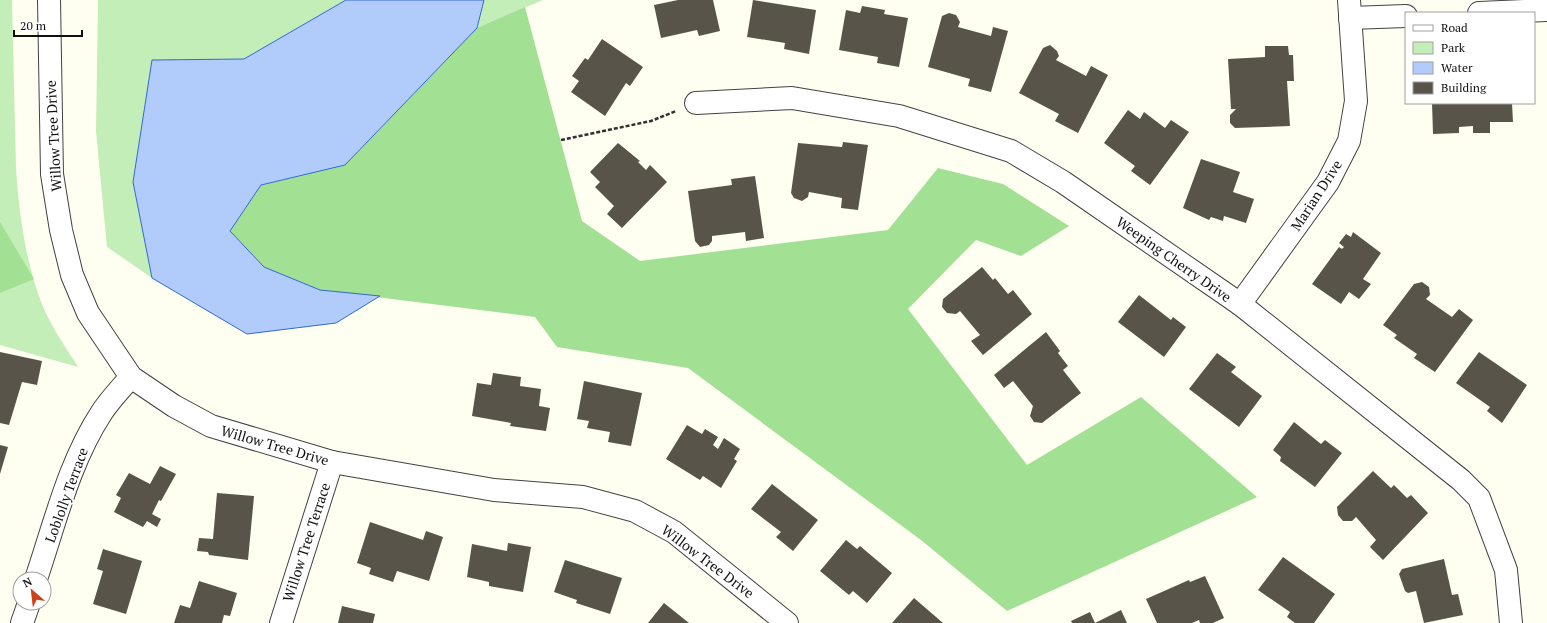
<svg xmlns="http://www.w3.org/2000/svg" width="1547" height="623" font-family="'PT Serif',serif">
<rect width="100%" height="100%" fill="#fefff1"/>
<g fill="#c4eeb7">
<path d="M 0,0 L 12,0 L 16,168 C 19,213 26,267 44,309 C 53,329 66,348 78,367 L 0,345 Z"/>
<path d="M 98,0 L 346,0 L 244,59 L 152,60 L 133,182 L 152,278 L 107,247 L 96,131 Z"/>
<path d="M 484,0 L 543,0 L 477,28 Z"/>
</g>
<g fill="#a2e094">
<path d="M 525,7 L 582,221 L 640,261 L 888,230 L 938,168 L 1003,184 L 1069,226 L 1021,256 L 976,240 L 908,309 L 1027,465 L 1141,397 L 1257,497 L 1007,611 L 921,540 L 688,368 L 557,347 L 535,317 L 320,290 L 264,267 L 230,231 L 261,185 L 345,165 L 477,28 Z"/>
<path d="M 0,222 L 34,279 L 0,293 Z"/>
</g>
<path fill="#b1cbfb" stroke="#3168d9" d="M 346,0 L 484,0 L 477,28 L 345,165 L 261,185 L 230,231 L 264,267 L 320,290 L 380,296 L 336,323 L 247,334 L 152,278 L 133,182 L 152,60 L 244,59 Z"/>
<g fill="#59544a">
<path d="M 678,0 L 713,0 L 720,31 L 699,36 L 697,30 L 661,38 L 654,5 Z"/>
<path d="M 753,0 L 816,10 L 809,54 L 784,49 L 785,43 L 747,37 Z"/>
<path d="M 862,6 L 885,10 L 884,14 L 908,18 L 899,67 L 877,63 L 878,57 L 839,50 L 846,10 L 860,13 Z"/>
<path d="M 949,13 L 956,15 L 960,22 L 958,27 L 991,36 L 993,27 L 1008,31 L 991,92 L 968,86 L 970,79 L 928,67 L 942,16 Z"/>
<path d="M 602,39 L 643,67 L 630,86 L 626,83 L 605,116 L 571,92 L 579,81 L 572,76 L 585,58 L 588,60 Z"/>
<path d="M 1050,45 L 1057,51 L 1059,56 L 1056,60 L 1086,76 L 1091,66 L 1108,75 L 1078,133 L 1055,121 L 1059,114 L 1019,93 L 1043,48 Z"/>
<path d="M 1265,46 L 1288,46 L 1289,55 L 1293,55 L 1294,81 L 1287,81 L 1290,126 L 1235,128 L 1230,123 L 1230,115 L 1236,109 L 1231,109 L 1228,59 L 1265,57 Z"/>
<path d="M 1432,103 L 1512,103 L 1513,122 L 1490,122 L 1490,133 L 1473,133 L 1473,126 L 1459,127 L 1459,133 L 1433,134 Z"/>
<path d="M 1128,110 L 1140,119 L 1144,112 L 1165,128 L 1171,120 L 1189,132 L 1150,185 L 1131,171 L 1135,166 L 1104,143 Z"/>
<path d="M 843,142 L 868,145 L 858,210 L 841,208 L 842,198 L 809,192 L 808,197 L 802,201 L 794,198 L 791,193 L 798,143 L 842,147 Z"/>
<path d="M 618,143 L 640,161 L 638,162 L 646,170 L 650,165 L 667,182 L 622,228 L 607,214 L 614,206 L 595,187 L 600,182 L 590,172 Z"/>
<path d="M 1201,159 L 1240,172 L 1233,192 L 1254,199 L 1246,223 L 1224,216 L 1223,221 L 1211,217 L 1209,220 L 1183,208 Z"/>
<path d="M 755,176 L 764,238 L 746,241 L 745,232 L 712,236 L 712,241 L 709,245 L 700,247 L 695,241 L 688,191 L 732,185 L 731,179 Z"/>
<path d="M 1353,232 L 1381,253 L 1363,279 L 1371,284 L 1359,299 L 1349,292 L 1341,304 L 1312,284 L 1339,247 L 1342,249 L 1344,247 L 1339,243 L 1346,234 L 1351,237 Z"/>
<path d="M 982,267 L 993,280 L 995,278 L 1008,294 L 1013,290 L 1032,314 L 983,355 L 971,341 L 980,335 L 960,311 L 956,314 L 947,313 L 942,307 L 943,299 Z"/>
<path d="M 1422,282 L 1429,287 L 1430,295 L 1426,299 L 1452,317 L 1459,309 L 1473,320 L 1435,372 L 1414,358 L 1417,354 L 1394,338 L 1397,335 L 1383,325 L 1414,284 Z"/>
<path d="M 1139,295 L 1171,320 L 1173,317 L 1186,327 L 1164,357 L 1118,322 Z"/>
<path d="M 1046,332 L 1060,351 L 1058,353 L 1068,366 L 1063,370 L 1081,393 L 1042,423 L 1034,422 L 1030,416 L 1033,406 L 1013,381 L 1004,388 L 994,375 Z"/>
<path d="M 0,352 L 42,361 L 37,385 L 22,382 L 9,425 L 0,423 Z"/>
<path d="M 1479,352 L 1527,385 L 1502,423 L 1487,411 L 1490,407 L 1456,383 Z"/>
<path d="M 1217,353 L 1236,367 L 1231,372 L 1262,396 L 1239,427 L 1189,389 Z"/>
<path d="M 493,373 L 521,377 L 520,386 L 541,389 L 539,406 L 550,408 L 546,431 L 510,426 L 511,423 L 472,416 L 477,383 L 491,385 Z"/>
<path d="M 584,381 L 642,393 L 631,446 L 608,442 L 610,432 L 587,428 L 589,421 L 577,419 Z"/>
<path d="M 1294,422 L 1321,444 L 1325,440 L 1342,453 L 1315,487 L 1280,461 L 1281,457 L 1273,450 Z"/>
<path d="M 687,425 L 702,434 L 705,429 L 718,437 L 713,445 L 718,449 L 724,438 L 740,449 L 734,459 L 737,461 L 721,488 L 703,476 L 700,480 L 666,459 Z"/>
<path d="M 0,445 L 8,447 L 0,474 Z"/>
<path d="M 160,466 L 176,474 L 161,501 L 159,500 L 152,514 L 161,519 L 157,527 L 147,521 L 143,527 L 114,512 L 121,498 L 116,495 L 129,473 L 150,484 Z"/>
<path d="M 1373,471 L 1391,488 L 1394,485 L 1407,498 L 1411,495 L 1428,513 L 1383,560 L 1370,547 L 1376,540 L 1356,517 L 1352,521 L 1343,521 L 1338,515 L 1337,507 Z"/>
<path d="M 772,484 L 818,520 L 793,551 L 776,537 L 781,532 L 751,509 Z"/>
<path d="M 217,493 L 254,496 L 248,560 L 209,555 L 208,552 L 197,551 L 199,538 L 213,539 Z"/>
<path d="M 370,522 L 423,540 L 426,531 L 443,537 L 429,581 L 397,571 L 393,582 L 369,574 L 371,568 L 357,563 Z"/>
<path d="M 846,540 L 857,549 L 860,546 L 892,573 L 867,603 L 853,591 L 849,595 L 820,571 Z"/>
<path d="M 508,543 L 531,547 L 523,592 L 489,586 L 489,582 L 467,577 L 472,544 L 507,551 Z"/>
<path d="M 103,549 L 142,561 L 126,614 L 93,604 L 103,571 L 97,569 Z"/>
<path d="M 1283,557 L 1335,594 L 1314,623 L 1295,623 L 1287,617 L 1290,612 L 1258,590 Z"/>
<path d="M 1444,559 L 1452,595 L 1458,594 L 1463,615 L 1424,623 L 1416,591 L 1408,593 L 1405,591 L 1399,574 L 1402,569 Z"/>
<path d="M 565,560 L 622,578 L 610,614 L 576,603 L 577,600 L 554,592 Z"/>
<path d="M 1205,576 L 1224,618 L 1213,623 L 1200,623 L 1199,620 L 1192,623 L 1157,623 L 1146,599 L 1189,580 L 1190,582 Z"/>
<path d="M 199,581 L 237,593 L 230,616 L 224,615 L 222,623 L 174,623 L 180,605 L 190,608 Z"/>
<path d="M 914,598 L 943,623 L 892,623 Z"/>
<path d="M 664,603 L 689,623 L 648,623 Z"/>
<path d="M 342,606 L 375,614 L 373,623 L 338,623 Z"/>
<path d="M 1121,610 L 1127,623 L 1072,623 L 1071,621 L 1090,612 L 1095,623 Z"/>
</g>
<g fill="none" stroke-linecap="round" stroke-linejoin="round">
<defs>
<g id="minor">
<path d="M 49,0 L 52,174 L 61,230 L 72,275 L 88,313 L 131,377 L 174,406 L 211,426 L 332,462 L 494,490 L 583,497 L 635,511 L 674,532 L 787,623"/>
<path d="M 1479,13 L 1547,10"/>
<path d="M 1350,18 L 1406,16"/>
<path d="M 696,103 L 792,98 L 899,116 L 1011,151 L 1063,182 L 1240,304 L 1461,480 L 1479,498 L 1506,570 L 1511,623"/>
<path d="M 1240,304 L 1328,182 L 1349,141 L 1356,101 L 1349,0"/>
<path d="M 36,579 C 55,523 69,462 102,412 C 110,400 121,388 131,377"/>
<path d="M 22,623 L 29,603"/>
<path d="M 281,623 L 332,462"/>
</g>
</defs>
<use href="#minor" stroke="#424242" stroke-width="24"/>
<path stroke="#313131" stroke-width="2.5" stroke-dasharray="4 2" stroke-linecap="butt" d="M 561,140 L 651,121 L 676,111"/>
<use href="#minor" stroke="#fff" stroke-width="22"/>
</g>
<g text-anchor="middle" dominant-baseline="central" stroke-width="4" stroke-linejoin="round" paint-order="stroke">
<g font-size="14" fill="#0f0f0f" stroke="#fff">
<text transform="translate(53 136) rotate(-93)">Willow Tree Drive</text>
<text transform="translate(1316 195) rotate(-57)">Marian Drive</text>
<text transform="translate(1174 259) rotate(35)">Weeping Cherry Drive</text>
<text transform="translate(275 445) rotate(16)">Willow Tree Drive</text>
<text transform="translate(66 495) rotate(-70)">Loblolly Terrace</text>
<text transform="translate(306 542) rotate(-72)">Willow Tree Terrace</text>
<text transform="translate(708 561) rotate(37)">Willow Tree Drive</text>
</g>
</g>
<rect x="1405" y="12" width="130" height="92" fill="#ffffff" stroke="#9f9f9f"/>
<rect x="1413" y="25" width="20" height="6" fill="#ffffff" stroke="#9f9f9f"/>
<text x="1441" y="32" font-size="12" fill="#0f0f0f">Road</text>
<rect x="1413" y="42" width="20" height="12" fill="#c4eeb7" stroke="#9f9f9f"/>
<text x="1441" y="52" font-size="12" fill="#0f0f0f">Park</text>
<rect x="1413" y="62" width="20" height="12" fill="#b1cbfb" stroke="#9f9f9f"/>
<text x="1441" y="72" font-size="12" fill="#0f0f0f">Water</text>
<rect x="1413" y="82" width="20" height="12" fill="#59544a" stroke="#9f9f9f"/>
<text x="1441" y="92" font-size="12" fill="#0f0f0f">Building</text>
<g transform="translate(32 591) rotate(332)"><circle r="19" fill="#ffffff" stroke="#9f9f9f"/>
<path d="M0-3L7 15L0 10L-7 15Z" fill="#cc431a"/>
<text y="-6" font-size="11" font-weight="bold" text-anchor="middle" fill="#0f0f0f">N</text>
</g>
<path d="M14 30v6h68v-6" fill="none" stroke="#0f0f0f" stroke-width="2"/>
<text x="20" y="30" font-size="12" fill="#0f0f0f" stroke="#ffffff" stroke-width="3" paint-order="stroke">20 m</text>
</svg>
